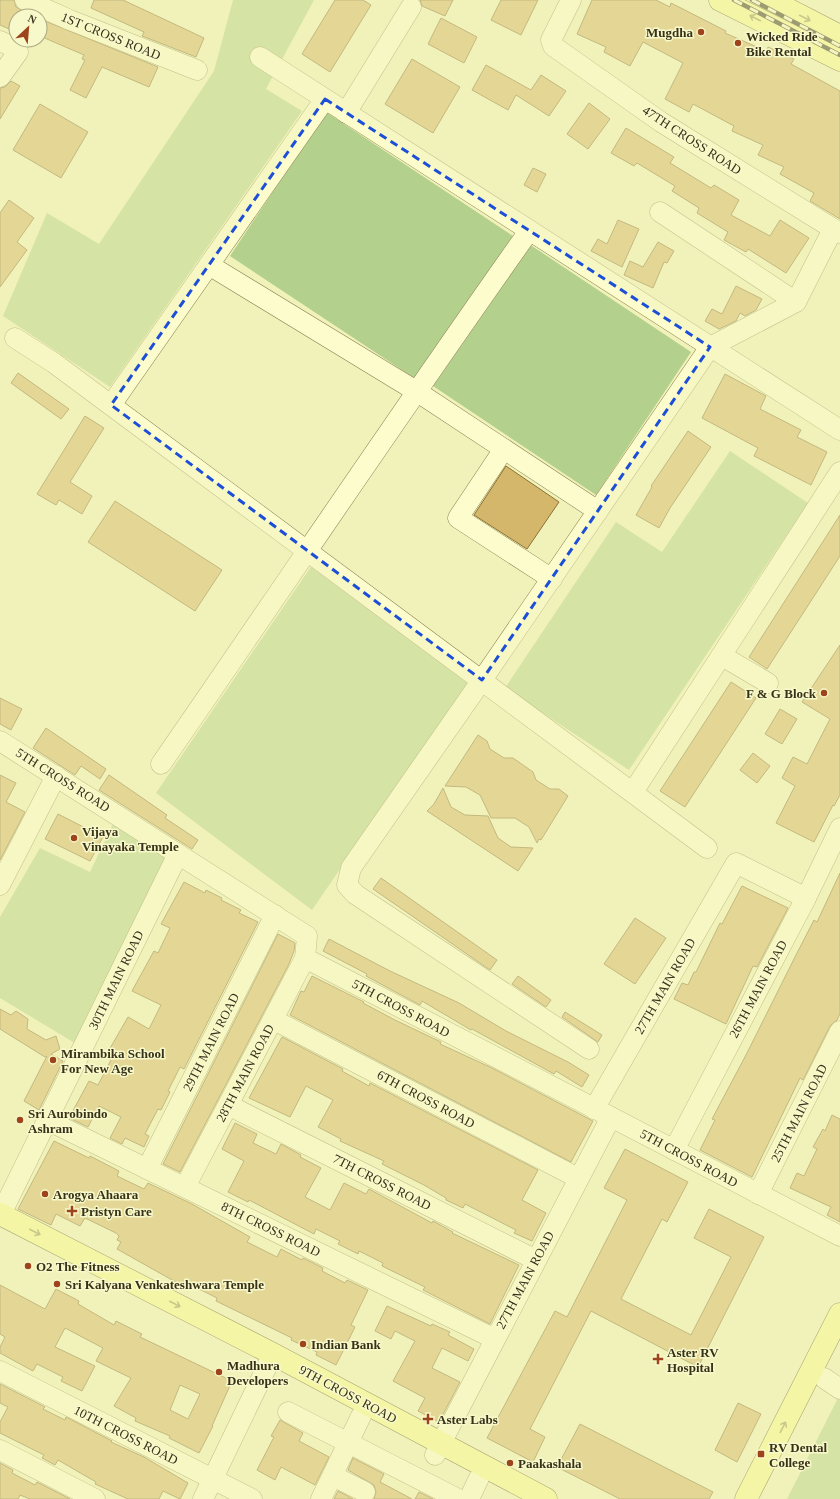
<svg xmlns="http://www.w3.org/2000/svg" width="840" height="1499" font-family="'Times New Roman',serif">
<rect width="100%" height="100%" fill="#f1f2b9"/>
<g fill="#b4d08d">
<path d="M 233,0 L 314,0 L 266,89 L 302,111 L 110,387 L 3,316 L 47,213 L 99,244 L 214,71 Z"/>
<path d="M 326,112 L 513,236 L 417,380 L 230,256 Z"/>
<path d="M 529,244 L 691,352 L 596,495 L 433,386 Z"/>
<path d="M 730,451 L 808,503 L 629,770 L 505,688 L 616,522 L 662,552 Z"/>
<path d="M 315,561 L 472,677 L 312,910 L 156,793 Z"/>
<path d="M 114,822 L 171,858 L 78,1045 L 0,998 L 0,917 L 40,848 L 90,872 Z"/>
<path d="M 838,1398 L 840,1400 L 840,1499 L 787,1499 Z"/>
</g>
<g fill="#d4b76b" stroke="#8b7236" fill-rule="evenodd">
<path d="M 0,0 L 14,0 L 16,7 L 33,16 L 16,16 L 16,32 L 0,25 Z"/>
<path d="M 94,0 L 123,0 L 204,38 L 196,57 L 142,36 L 144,32 L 91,8 Z"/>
<path d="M 335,0 L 363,0 L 371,5 L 330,72 L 302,54 Z"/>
<path d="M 420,0 L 453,0 L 445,16 L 422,6 Z"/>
<path d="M 501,0 L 538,0 L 521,35 L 491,20 Z"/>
<path d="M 592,0 L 656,0 L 670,7 L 671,3 L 726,31 L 725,33 L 766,51 L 768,47 L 794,59 L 791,64 L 840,91 L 840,219 L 810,201 L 814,193 L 780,174 L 784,167 L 758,155 L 763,145 L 732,131 L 734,126 L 693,104 L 689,112 L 665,99 L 683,63 L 643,42 L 630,66 L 604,52 L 606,47 L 577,34 Z"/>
<path d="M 441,18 L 477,37 L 464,63 L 428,44 Z"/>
<path d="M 40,19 L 158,67 L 149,87 L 102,67 L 86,98 L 70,90 L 85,60 L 82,59 L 84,55 L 40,36 Z"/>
<path d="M 412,59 L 460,87 L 433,133 L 385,104 Z"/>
<path d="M 486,65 L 531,90 L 541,75 L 566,91 L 549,116 L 516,95 L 508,110 L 472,90 Z"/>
<path d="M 11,81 L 20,86 L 0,119 L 0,88 L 5,87 Z"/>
<path d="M 589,103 L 610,119 L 588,149 L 567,134 Z"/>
<path d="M 40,104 L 88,132 L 61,178 L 13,150 Z"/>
<path d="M 626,128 L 674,157 L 670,163 L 711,188 L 714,185 L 739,200 L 731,215 L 770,236 L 780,220 L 809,238 L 786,273 L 748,249 L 746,252 L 724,240 L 728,232 L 697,213 L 699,208 L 672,191 L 675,186 L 637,163 L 634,166 L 611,153 Z"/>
<path d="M 533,168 L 546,174 L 537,192 L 524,185 Z"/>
<path d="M 9,200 L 34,218 L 17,242 L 27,250 L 0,287 L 0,213 Z"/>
<path d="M 618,220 L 639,229 L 622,267 L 591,251 L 598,239 L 607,244 Z"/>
<path d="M 658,242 L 674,251 L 667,263 L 664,262 L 653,288 L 624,275 L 630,261 L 643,267 Z"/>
<path d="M 736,286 L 762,299 L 756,310 L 745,316 L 740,313 L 736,321 L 719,329 L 705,321 L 712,309 L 722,314 Z"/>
<path d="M 18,373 L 69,409 L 61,419 L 11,383 Z"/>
<path d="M 725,374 L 766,396 L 760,409 L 801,430 L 797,437 L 827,452 L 811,485 L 754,456 L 758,448 L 702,418 Z"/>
<path d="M 85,416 L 104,428 L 70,482 L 92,496 L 82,514 L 59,500 L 56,505 L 37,494 Z"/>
<path d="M 688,431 L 711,447 L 670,508 L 659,528 L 636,515 L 652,487 L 651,486 Z"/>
<path d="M 506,466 L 559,502 L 527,549 L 474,515 Z"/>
<path d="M 115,501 L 222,570 L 195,611 L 88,542 Z"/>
<path d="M 840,515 L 840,556 L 767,669 L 749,657 Z"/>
<path d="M 840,645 L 840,795 L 834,806 L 833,805 L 814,842 L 776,823 L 795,786 L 782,778 L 793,757 L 807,764 L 830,719 L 802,702 Z"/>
<path d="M 731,682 L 756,698 L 685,807 L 660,791 Z"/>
<path d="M 0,698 L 22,709 L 11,730 L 0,724 Z"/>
<path d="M 780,709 L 797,719 L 782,744 L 765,734 Z"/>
<path d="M 46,728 L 106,769 L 100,779 L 81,766 L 75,775 L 33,748 Z"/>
<path d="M 478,735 L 487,741 L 490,749 L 504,758 L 513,758 L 533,772 L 536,780 L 550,789 L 559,789 L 568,796 L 541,840 L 539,839 L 537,843 L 529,827 L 515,818 L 491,818 L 480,795 L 466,787 L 445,786 Z"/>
<path d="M 753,753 L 770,766 L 757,783 L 740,770 Z"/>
<path d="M 0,775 L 16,783 L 6,802 L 25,812 L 0,860 Z"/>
<path d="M 109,775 L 167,815 L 165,818 L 198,840 L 192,849 L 99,790 Z"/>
<path d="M 443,788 L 451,807 L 465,815 L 488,816 L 498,838 L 511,847 L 533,848 L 518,871 L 427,811 L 434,804 Z"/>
<path d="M 58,814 L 103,837 L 90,861 L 45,839 Z"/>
<path d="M 840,873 L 840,1014 L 837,1020 L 830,1026 L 803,1080 L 800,1078 L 752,1177 L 700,1150 L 715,1120 L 712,1119 L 746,1055 L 795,957 L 814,920 L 817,922 Z"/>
<path d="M 381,878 L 497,960 L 490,970 L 373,889 Z"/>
<path d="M 184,882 L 205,893 L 206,890 L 222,898 L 221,900 L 241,910 L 239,913 L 258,922 L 184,1069 L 180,1067 L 168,1091 L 170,1092 L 161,1110 L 158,1109 L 145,1134 L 149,1136 L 144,1147 L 125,1138 L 122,1144 L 110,1138 L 121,1117 L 99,1106 L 88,1127 L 69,1118 L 89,1081 L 98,1085 L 111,1060 L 105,1057 L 128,1017 L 149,1029 L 161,1005 L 132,991 L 154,951 L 158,953 L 170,928 L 161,924 Z"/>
<path d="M 742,886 L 788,908 L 757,967 L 753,966 L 726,1024 L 674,999 L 682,983 L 688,985 L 694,972 L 696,972 L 720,923 L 722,924 Z"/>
<path d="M 635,918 L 666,938 L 635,984 L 604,964 Z"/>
<path d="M 278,934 L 295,943 L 294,951 L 289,964 L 180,1172 L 163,1164 Z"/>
<path d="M 329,939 L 390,971 L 459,1003 L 506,1031 L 568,1062 L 589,1075 L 582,1087 L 556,1071 L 554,1074 L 472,1029 L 471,1030 L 422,1001 L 420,1005 L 390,989 L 366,976 L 367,974 L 323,951 Z"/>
<path d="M 312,976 L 364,1002 L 363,1003 L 395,1020 L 441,1042 L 440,1044 L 492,1068 L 593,1121 L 571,1162 L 290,1015 L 301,991 L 304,992 Z"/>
<path d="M 518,976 L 551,1000 L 546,1007 L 512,984 Z"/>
<path d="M 0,1009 L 11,1015 L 16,1011 L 28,1019 L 27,1029 L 46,1040 L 56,1036 L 60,1049 L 51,1054 L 63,1061 L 39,1110 L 24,1101 L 47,1056 L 45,1057 L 0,1029 Z"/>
<path d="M 565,1012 L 602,1035 L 598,1042 L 562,1017 Z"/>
<path d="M 282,1037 L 343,1069 L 342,1071 L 369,1086 L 370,1083 L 538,1170 L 522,1200 L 546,1213 L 532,1241 L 514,1233 L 516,1230 L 465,1204 L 463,1208 L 446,1200 L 446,1198 L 424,1185 L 382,1164 L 384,1161 L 340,1141 L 341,1139 L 318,1127 L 333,1100 L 306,1086 L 290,1117 L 249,1098 Z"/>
<path d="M 832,1115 L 840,1119 L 840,1222 L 827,1215 L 831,1207 L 790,1188 L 797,1173 L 804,1176 L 817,1149 L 813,1147 L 823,1129 L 825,1131 Z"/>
<path d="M 235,1123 L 257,1134 L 253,1143 L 276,1154 L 281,1144 L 301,1155 L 300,1157 L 321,1168 L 305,1197 L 330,1210 L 344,1183 L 366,1194 L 369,1189 L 432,1223 L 433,1221 L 453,1232 L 452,1233 L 519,1265 L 490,1324 L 423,1290 L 425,1287 L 382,1266 L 383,1263 L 359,1251 L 358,1254 L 338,1244 L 340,1241 L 316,1229 L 314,1234 L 249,1200 L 248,1202 L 228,1192 L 244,1161 L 222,1149 Z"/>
<path d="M 54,1141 L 89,1158 L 90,1156 L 119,1171 L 117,1176 L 144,1189 L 148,1183 L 192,1204 L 250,1237 L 247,1242 L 277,1257 L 281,1249 L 302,1260 L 303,1258 L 323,1268 L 322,1271 L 345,1283 L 347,1280 L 368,1290 L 351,1325 L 355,1327 L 336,1365 L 316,1355 L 317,1352 L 291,1340 L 292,1338 L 216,1301 L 217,1298 L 183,1281 L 181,1285 L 117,1249 L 121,1242 L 117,1240 L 119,1236 L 116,1233 L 85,1218 L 80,1226 L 56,1214 L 51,1225 L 18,1209 Z"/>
<path d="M 625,1149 L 688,1182 L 667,1222 L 662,1219 L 621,1299 L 691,1335 L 731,1257 L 694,1238 L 709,1209 L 764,1237 L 698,1367 L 591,1311 L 530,1429 L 545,1437 L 533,1462 L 487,1438 L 555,1311 L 567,1317 L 627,1200 L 604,1188 Z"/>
<path d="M 0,1285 L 45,1309 L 56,1289 L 79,1301 L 78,1304 L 114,1325 L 116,1321 L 142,1334 L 140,1337 L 232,1381 L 212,1426 L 213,1426 L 199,1453 L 169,1438 L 170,1436 L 135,1421 L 136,1418 L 114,1406 L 131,1378 L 96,1361 L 103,1348 L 65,1328 L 55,1347 L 95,1366 L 82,1391 L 61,1381 L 63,1377 L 37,1364 L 33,1371 L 0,1353 L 0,1347 L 5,1337 L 0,1334 ZM 180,1385 L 200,1394 L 188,1419 L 170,1410 Z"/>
<path d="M 387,1306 L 431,1326 L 432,1324 L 450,1332 L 448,1335 L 474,1349 L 468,1361 L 442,1348 L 432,1368 L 460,1382 L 439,1422 L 418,1411 L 425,1398 L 393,1381 L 415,1341 L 395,1331 L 391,1339 L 375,1331 Z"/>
<path d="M 0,1384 L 45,1407 L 43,1409 L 65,1420 L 66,1417 L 112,1441 L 111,1442 L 144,1457 L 188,1483 L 180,1499 L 163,1491 L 159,1499 L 128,1499 L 95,1484 L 96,1482 L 58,1460 L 55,1465 L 42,1458 L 44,1455 L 0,1433 L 0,1422 L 8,1407 L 0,1403 Z"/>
<path d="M 738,1403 L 761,1414 L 737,1462 L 715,1450 Z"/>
<path d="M 280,1420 L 303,1433 L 299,1441 L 329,1457 L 315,1485 L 281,1467 L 275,1480 L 257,1470 L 274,1437 L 271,1436 Z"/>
<path d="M 580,1424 L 713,1492 L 709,1499 L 620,1499 L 557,1467 Z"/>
<path d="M 353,1458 L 384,1474 L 380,1482 L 412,1499 L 374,1499 L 376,1492 L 374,1485 L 348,1470 Z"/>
<path d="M 0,1463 L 13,1470 L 12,1473 L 35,1485 L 37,1482 L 70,1499 L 30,1499 L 20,1495 L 18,1499 L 0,1499 Z"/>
<path d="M 338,1491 L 353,1499 L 334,1499 Z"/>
<path d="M 419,1492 L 433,1499 L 415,1499 Z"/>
</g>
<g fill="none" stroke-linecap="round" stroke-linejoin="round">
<defs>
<g id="minor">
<path d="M 25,0 L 70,20 L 197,70"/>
<path d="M 571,0 L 551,40 L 553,46 L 661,122 L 840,233"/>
<path d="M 0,41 L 17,49 L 18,52 L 0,77"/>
<path d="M 260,57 L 840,430"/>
<path d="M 346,113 L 411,7"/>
<path d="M 660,212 L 796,302"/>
<path d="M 209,265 L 416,391 L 598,511"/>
<path d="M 15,338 L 54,363 L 707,848"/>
<path d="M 111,405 L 325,99"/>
<path d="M 504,449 L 458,518 L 552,579"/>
<path d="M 722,656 L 768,683"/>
<path d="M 0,741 L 307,936 L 305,958 L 840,1236"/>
<path d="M 161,764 C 284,586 404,407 529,231"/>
<path d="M 633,792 L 840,472"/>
<path d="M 0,885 L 56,776"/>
<path d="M 274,1020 L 578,1178"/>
<path d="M 589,1049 L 355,894 L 347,885 L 351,868 L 482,680 L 710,347 L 796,302 L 833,229"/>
<path d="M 228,1105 L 536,1260"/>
<path d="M 594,1109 L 736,863 L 806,898"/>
<path d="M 47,1120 L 495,1339"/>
<path d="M 674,1150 L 806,898 L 840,828"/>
<path d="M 147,1169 L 275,915"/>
<path d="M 185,1187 L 305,958"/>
<path d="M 758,1194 L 840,1031"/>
<path d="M 1,1214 L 178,854"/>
<path d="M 0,1371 L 252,1499"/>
<path d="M 824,1378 L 840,1389"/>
<path d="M 288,1412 L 458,1499"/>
<path d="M 0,1450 L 95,1499"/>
<path d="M 435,1455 L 611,1117"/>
<path d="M 333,1476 L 365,1492"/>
<path d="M 203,1499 L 273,1354"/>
<path d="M 321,1499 L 361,1416"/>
<path d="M 469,1499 L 479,1478"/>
</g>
<g id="major">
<path d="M 720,0 L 840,60"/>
<path d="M 770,0 L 840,36"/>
<path d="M 0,1214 L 273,1354 L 546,1499"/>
<path d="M 746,1499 L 840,1314"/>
</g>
</defs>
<use href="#minor" stroke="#8a8153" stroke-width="21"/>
<use href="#major" stroke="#564c28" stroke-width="23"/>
<use href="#minor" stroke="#fcfccd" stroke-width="20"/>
<use href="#major" stroke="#fbfa8c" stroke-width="22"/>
<defs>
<g id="rail">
<path d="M 734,0 L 840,55"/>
<path d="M 752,0 L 840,46"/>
</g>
</defs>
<use href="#rail" stroke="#373119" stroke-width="4.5"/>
<use href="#rail" stroke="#f8f9ca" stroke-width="3" stroke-dasharray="9" stroke-linecap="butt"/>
</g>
<defs><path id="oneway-shaft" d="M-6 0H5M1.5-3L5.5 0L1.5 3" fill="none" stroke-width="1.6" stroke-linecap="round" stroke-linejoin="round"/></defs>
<g stroke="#999652">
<use href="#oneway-shaft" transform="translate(755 18) rotate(-153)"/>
<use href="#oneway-shaft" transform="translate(805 18) rotate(27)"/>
<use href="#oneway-shaft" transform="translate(35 1232) rotate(27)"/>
<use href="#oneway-shaft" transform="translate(175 1304) rotate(27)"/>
<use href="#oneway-shaft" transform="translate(783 1427) rotate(-63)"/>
</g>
<path d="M0 0H840V1499H0ZM 325,99 L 710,347 L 482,680 L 111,405 Z" fill="#f1f2b9" fill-opacity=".55" fill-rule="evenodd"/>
<path fill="none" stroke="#1d4ed8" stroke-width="3" stroke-dasharray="8 5" stroke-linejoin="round" d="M 325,99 L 710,347 L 482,680 L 111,405 Z"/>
<g fill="#9e441d" stroke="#f8f9ca" stroke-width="1.5">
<circle cx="701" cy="32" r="4"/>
<circle cx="738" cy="43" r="4"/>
<circle cx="824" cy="693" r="4"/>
<circle cx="74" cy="838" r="4"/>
<circle cx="53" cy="1060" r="4"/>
<circle cx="20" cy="1120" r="4"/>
<circle cx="45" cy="1194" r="4"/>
<path d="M70 1205h4v4h4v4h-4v4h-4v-4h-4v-4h4z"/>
<circle cx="28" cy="1266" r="4"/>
<circle cx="57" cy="1284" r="4"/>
<circle cx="303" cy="1344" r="4"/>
<path d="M656 1353h4v4h4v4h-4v4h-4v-4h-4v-4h4z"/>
<circle cx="219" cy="1372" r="4"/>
<path d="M426 1413h4v4h4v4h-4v4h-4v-4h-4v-4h4z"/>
<rect x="757" y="1450" width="8" height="8" rx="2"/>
<circle cx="510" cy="1463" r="4"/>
</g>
<g text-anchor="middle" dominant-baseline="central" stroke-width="3" stroke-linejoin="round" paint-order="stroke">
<g font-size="13" font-weight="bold" fill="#373119" stroke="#f8f9ca" text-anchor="start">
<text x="693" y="32" text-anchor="end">Mugdha</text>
<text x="746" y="36">Wicked Ride<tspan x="746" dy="15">Bike Rental</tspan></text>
<text x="816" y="693" text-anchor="end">F &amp; G Block</text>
<text x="82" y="831">Vijaya<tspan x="82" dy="15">Vinayaka Temple</tspan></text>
<text x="61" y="1053">Mirambika School<tspan x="61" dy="15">For New Age</tspan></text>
<text x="28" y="1113">Sri Aurobindo<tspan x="28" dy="15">Ashram</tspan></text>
<text x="53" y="1194">Arogya Ahaara</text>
<text x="81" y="1211">Pristyn Care</text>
<text x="36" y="1266">O2 The Fitness</text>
<text x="65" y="1284">Sri Kalyana Venkateshwara Temple</text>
<text x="311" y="1344">Indian Bank</text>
<text x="667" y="1352">Aster RV<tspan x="667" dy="15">Hospital</tspan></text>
<text x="227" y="1365">Madhura<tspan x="227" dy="15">Developers</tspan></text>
<text x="437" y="1419">Aster Labs</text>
<text x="769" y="1447">RV Dental<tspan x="769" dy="15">College</tspan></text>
<text x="518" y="1463">Paakashala</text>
</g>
<g font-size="13" fill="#373119" stroke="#f8f9ca">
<text transform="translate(111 36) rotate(22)">1ST CROSS ROAD</text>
<text transform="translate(692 140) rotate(33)">47TH CROSS ROAD</text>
<text transform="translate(63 780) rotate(32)">5TH CROSS ROAD</text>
<text transform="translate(116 980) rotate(-64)">30TH MAIN ROAD</text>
<text transform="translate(665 986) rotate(-60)">27TH MAIN ROAD</text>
<text transform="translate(758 989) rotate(-62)">26TH MAIN ROAD</text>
<text transform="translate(401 1008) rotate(28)">5TH CROSS ROAD</text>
<text transform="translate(211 1042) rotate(-63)">29TH MAIN ROAD</text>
<text transform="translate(245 1073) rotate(-62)">28TH MAIN ROAD</text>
<text transform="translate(426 1099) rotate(28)">6TH CROSS ROAD</text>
<text transform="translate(799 1113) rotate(-63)">25TH MAIN ROAD</text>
<text transform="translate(689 1158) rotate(28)">5TH CROSS ROAD</text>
<text transform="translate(382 1182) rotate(27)">7TH CROSS ROAD</text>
<text transform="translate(271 1229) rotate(26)">8TH CROSS ROAD</text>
<text transform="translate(525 1280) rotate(-62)">27TH MAIN ROAD</text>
<text transform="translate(348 1394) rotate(28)">9TH CROSS ROAD</text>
<text transform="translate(126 1435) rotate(27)">10TH CROSS ROAD</text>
</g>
</g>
<g transform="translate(28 28) rotate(26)"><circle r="19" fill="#f8f9ca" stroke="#aba983"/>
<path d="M0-3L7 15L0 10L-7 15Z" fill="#9e441d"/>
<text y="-6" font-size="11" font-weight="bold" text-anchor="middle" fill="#373119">N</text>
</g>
</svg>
